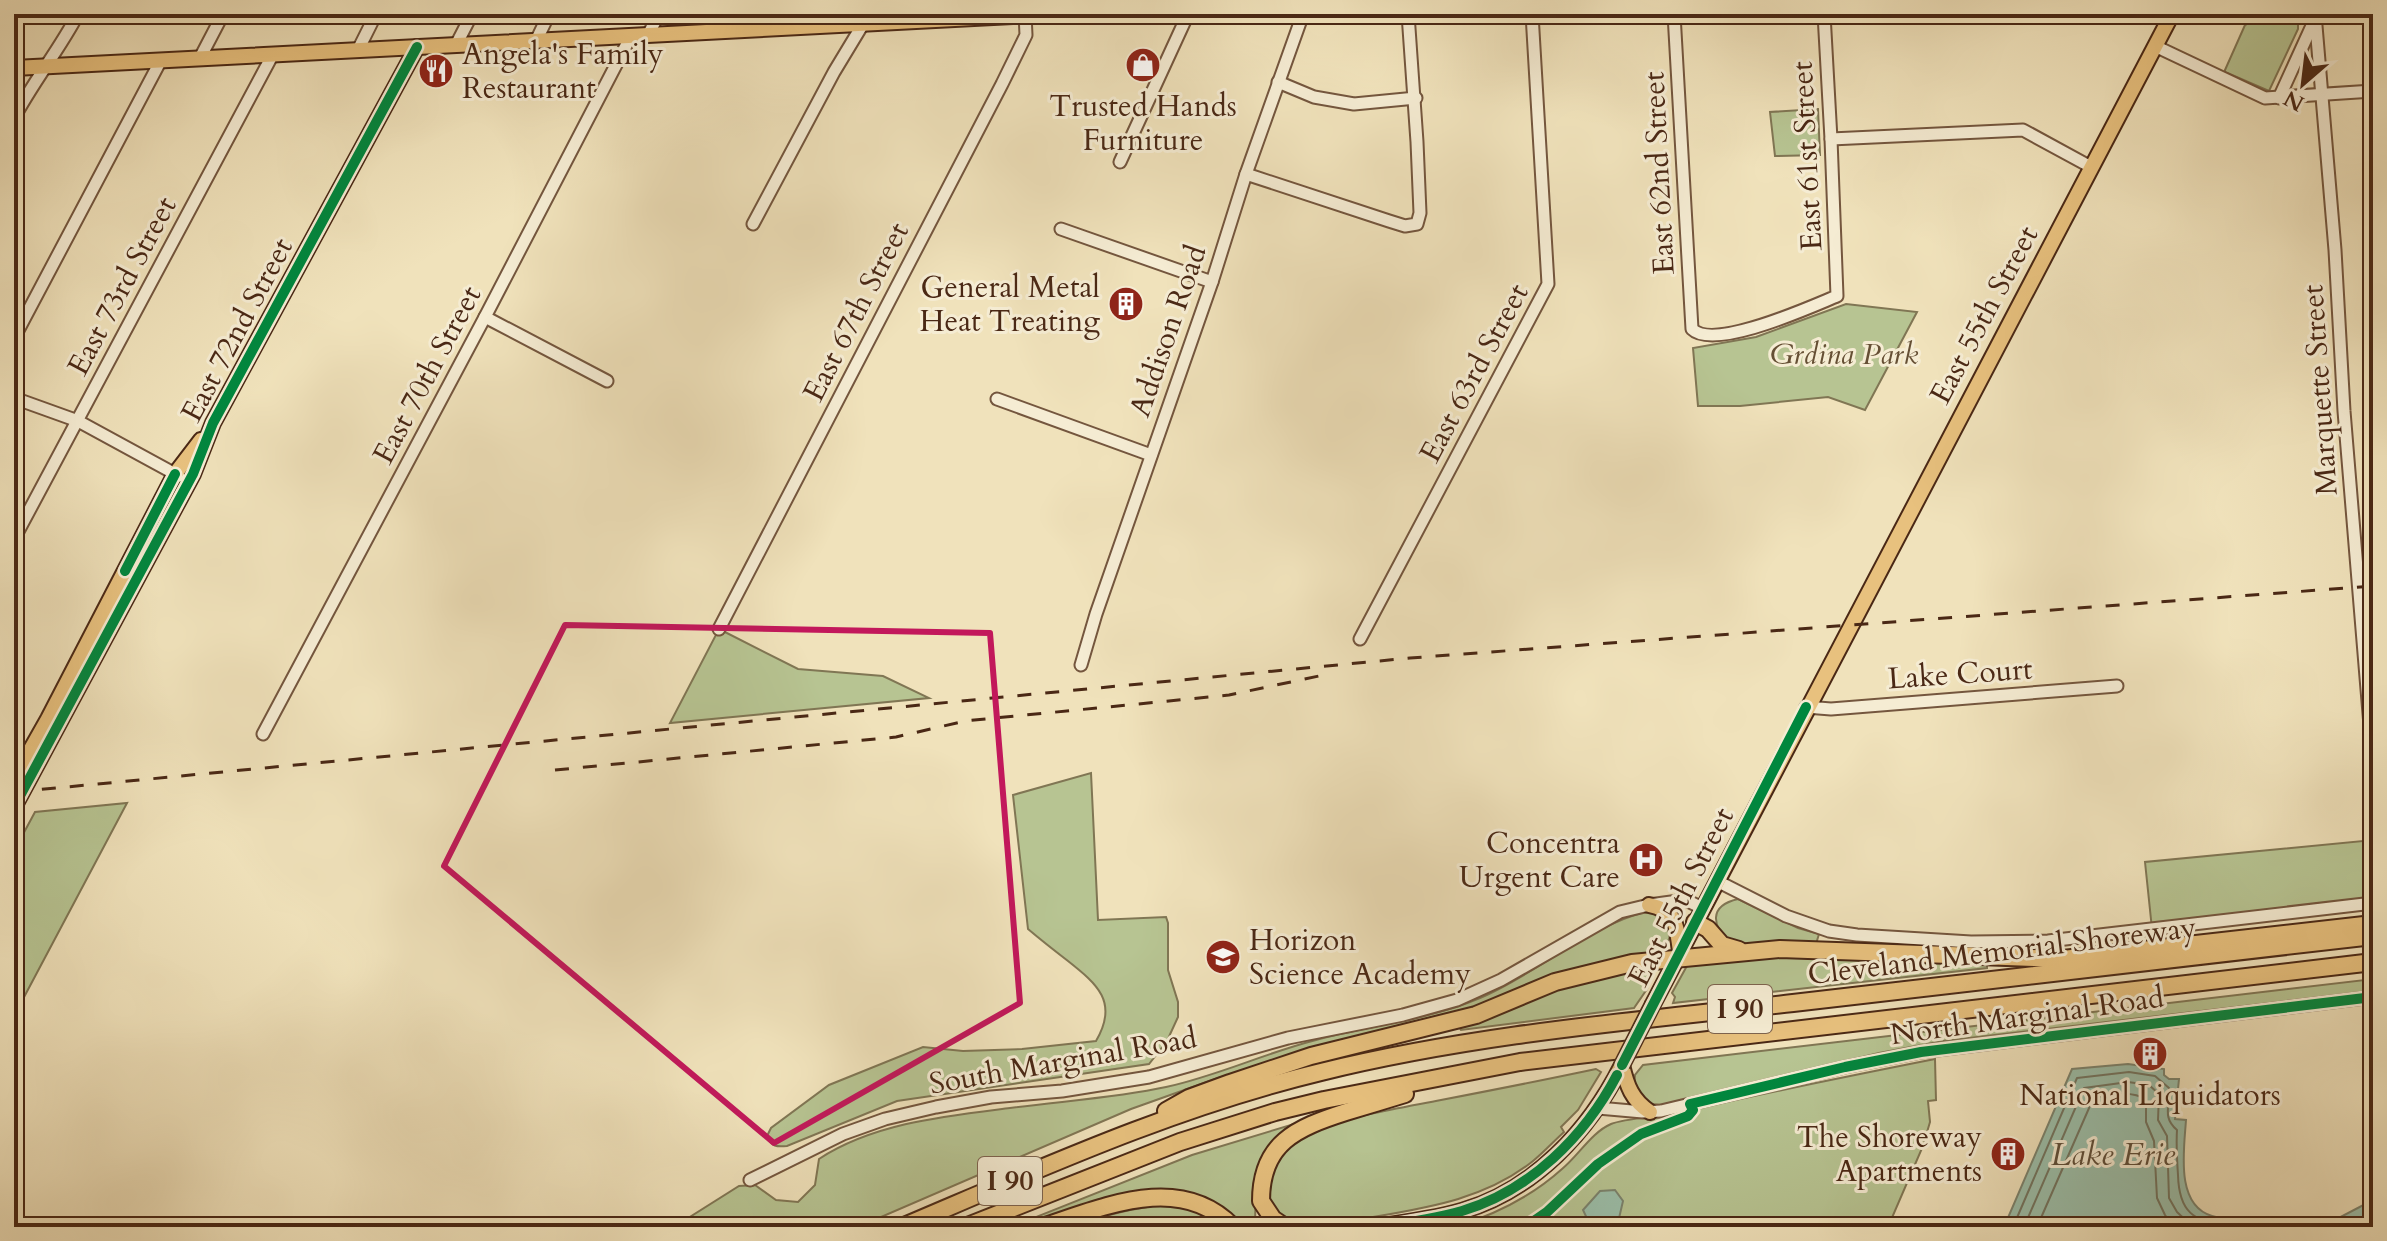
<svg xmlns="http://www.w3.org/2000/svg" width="2387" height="1241" font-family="Cardo,serif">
<rect width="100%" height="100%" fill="#f0e2bb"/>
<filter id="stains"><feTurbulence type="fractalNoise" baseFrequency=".0025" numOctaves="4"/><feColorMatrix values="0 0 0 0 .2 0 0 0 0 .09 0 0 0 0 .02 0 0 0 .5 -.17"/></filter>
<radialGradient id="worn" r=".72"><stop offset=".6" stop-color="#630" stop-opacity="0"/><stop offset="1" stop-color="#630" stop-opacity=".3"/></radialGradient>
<g fill="#b7c492" stroke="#807654" stroke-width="2">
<path d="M 2258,18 L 2298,19 L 2298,29 L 2269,91 L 2225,72 L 2225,70 L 2245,25 Z"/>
<path d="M 1818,109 L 1820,155 L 1775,156 L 1770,112 Z"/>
<path d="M 1846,304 L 1917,312 L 1865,410 L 1828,397 L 1740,406 L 1698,406 L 1693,348 L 1756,337 Z"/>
<path d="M 719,629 L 798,669 L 883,676 L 929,698 L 670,723 Z"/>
<path d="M 1091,773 L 1098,920 L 1166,917 L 1168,923 L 1168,970 L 1178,1002 L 1178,1017 L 1167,1041 L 1149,1064 L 897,1101 L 787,1146 C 777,1147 771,1147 767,1136 L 771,1128 L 829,1085 L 923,1047 L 963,1051 L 1022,1049 L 1096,1041 C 1119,1002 1097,984 1068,961 C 1055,951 1041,940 1028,929 L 1013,795 Z"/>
<path d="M 127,803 L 14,1016 L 14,851 L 35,812 Z"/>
<path d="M 2373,840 L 2373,903 L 2152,929 L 2145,862 Z"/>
<path d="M 1738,899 L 1798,928 L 1819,934 L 1816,944 L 1730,944 C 1712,926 1708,906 1738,899 Z"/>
<path d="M 1645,912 L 1657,913 L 1667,917 L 1673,931 L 1664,949 L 1654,955 L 1582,967 L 1479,1007 L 1296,1054 L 1218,1078 L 1131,1109 L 858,1227 L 674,1227 L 739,1186 L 755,1185 L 776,1200 L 798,1202 L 815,1185 L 819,1159 C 874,1123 946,1116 1010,1108 C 1062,1101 1115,1098 1166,1087 C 1217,1076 1265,1053 1316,1040 C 1371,1025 1425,1021 1480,998 C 1535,975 1589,926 1645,912 Z"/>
<path d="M 1764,955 L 1987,962 L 1987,968 L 1673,1003 L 1675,997 L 1672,993 L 1688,964 Z"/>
<path d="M 1645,968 L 1651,976 L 1647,989 L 1634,1008 L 1461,1030 L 1458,1025 L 1564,984 Z"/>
<path d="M 2373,979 L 2373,991 L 1943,1041 L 1879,1053 L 1662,1105 L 1649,1104 L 1634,1088 L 1635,1075 L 1643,1065 Z"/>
<path d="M 1935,1059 L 1936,1100 L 1928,1101 L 1930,1122 L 1923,1146 L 1888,1227 L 1455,1227 C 1494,1215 1531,1197 1562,1169 C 1578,1156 1592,1132 1611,1124 C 1625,1118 1660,1117 1678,1113 C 1763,1093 1849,1076 1935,1059 Z"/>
<path d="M 1596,1069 L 1601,1072 L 1578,1110 L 1561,1127 L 1564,1132 C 1554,1141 1544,1152 1533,1161 C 1482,1202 1418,1209 1356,1220 C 1339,1223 1314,1231 1296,1227 C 1238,1211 1278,1143 1316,1129 C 1356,1115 1400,1108 1441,1100 C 1493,1090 1544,1080 1596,1069 Z"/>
<path d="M 1294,1124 L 1256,1178 L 1255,1227 L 1242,1227 L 1237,1222 L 1178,1192 L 1049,1219 L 1023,1227 L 1011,1227 L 1192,1155 Z"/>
<path d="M 1163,1205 L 1178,1205 L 1205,1212 L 1209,1227 L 1068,1227 C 1099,1217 1130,1208 1163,1205 Z"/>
</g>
<g fill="#9bbfaa" stroke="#7b836e" stroke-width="2">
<path d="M 2128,1064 L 2164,1069 L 2164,1075 L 2169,1079 L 2179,1079 L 2175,1119 L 2186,1120 C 2184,1150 2175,1205 2212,1216 C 2231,1222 2254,1223 2274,1227 L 2004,1227 L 2072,1069 Z"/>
<path d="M 1615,1190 L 1623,1201 L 1617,1227 L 1591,1227 L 1583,1210 L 1600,1191 Z"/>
<path d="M 2373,1200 L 2373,1227 L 2276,1227 L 2333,1221 Z"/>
</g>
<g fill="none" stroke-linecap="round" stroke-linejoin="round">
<g stroke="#727460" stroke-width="2">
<path d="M 2013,1227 L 2077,1078 L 2129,1072 L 2155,1076 L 2169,1088 C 2170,1107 2162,1117 2177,1130 C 2176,1145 2177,1160 2178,1175 C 2179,1212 2193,1221 2228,1227"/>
<path d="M 2024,1227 L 2084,1088 L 2128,1082 L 2149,1085 L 2159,1094 L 2158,1120 L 2167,1136 L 2169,1198 L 2177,1212 L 2193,1227"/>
<path d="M 2037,1227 L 2093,1099 C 2108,1094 2133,1090 2146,1100 L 2146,1122 L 2154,1141 L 2157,1198 L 2165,1215 L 2174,1227"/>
</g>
<defs>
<g id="minor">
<path d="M 1674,14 L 1692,329 C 1714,351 1810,307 1837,296 L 1831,139 L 1824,14"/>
<path d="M 2315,14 L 2335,250 L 2344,411 L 2373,762"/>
<path d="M 648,35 L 659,14"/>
<path d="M 536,41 L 549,14"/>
<path d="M 456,45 L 472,14"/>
<path d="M 2155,46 L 2265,98 L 2373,91"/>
<path d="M 358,50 L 376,14"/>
<path d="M 200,58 L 223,14"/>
<path d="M 1278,82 L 1314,97 L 1354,104 L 1416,98"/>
<path d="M 2279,98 L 2315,19"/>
<path d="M 14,118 C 33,82 59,50 78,14"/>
<path d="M 1831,139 L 2023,130 L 2091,167"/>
<path d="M 1120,162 L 1188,14"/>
<path d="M 1246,174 L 1389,221 L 1405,226 L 1417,224 L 1420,213 L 1417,142 L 1408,14"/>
<path d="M 753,224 L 834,72 L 863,24"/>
<path d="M 1061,229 L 1212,282"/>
<path d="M 485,317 L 607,381"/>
<path d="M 14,338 L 161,60"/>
<path d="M 14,398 L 78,421 L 179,476"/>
<path d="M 997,399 L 1151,455"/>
<path d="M 14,539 L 273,54"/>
<path d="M 719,629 L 1002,84 L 1026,35 L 1025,14"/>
<path d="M 1360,639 L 1548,284 L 1532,14"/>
<path d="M 1081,665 L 1096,614 L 1212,282 L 1246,174 L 1303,14"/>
<path d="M 1806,707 L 1831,709 L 2117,686"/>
<path d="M 263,734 L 485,317 L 631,36"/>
<path d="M 1717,881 L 1786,916 L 1829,931 L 1857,935 L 1971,942 L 2048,941 L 2373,903"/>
<path d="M 1598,1108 L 1643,1112 L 1661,1111 L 1845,1067 L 1921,1052 L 2373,997"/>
<path d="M 750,1180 L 843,1134 L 885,1119 L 936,1107 L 991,1097 L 1062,1091 L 1149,1077 L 1288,1038 L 1403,1015 L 1457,1000 L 1501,980 L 1620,912 L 1649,905 L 1686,900 L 1702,908"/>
</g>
<g id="major">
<path d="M 14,68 L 1051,14"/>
<path d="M 14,779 L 48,719 L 175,474 L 201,440"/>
<path d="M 14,807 L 193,474 L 213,423 L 417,47"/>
<path d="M 1649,905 C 1678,911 1676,926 1680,951"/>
<path d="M 1653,1004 L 2172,14"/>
<path d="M 1622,1065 C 1627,1086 1632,1100 1650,1112"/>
<path d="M 1376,1227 C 1405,1223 1434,1219 1462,1211 C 1534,1190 1589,1131 1622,1065"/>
</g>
<g id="highway">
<path d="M 1695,922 L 1708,929 L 1722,945 L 1739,950"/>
<path d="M 1166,1111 L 1189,1098 L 1230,1083 L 1311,1056 L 1476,1015 L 1555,982 L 1632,963 L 1780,949 L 2063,959 L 2373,924"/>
<path d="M 902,1227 C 1039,1169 1175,1107 1321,1072 C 1475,1034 1635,1021 1793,1003 C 1987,982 2180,959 2373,936"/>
<path d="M 965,1227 L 1180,1142 L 1275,1112 L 1324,1100 L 1520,1062 L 2373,962"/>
<path d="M 1042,1227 C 1104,1207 1180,1172 1233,1227"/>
<path d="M 1285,1227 L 1273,1219 L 1261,1201 C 1261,1143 1296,1128 1346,1112 C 1366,1106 1385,1100 1405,1094"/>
</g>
</defs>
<use href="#minor" stroke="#74563e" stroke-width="15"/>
<use href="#major" stroke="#4a2815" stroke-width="18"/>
<use href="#highway" stroke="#4a2815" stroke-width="20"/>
<use href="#minor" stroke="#f5ecd3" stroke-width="11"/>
<use href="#major" stroke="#e8c17e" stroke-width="14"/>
<use href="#highway" stroke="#e8c17e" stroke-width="16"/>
<g stroke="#4a2815" stroke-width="3" stroke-dasharray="14 14" stroke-linecap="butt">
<path d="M 555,770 L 896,737 L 965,721 L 1229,695 L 1319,676"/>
<path d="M 14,792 L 1410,658 L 2373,586"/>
</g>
<defs>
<path id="major-bridge" d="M 1622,1065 L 1653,1004"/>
</defs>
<use href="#major-bridge" stroke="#4a2815" stroke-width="18" stroke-linecap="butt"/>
<use href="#major-bridge" stroke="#e8c17e" stroke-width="14"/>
<defs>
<g id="cycleway">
<path d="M 125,571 L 175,474"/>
<path d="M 14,807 L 193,474 L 213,423 L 417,47"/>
<path d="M 1622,1065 L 1806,707"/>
<path d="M 1376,1227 C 1405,1223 1434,1219 1462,1211 C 1530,1191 1585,1136 1617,1075"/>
<path d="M 1525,1227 L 1547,1212 L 1598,1164 L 1641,1134 L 1688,1116 L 1693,1110 L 1690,1104 L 1845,1067 L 1921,1052 L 2373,997"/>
</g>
</defs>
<use href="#cycleway" stroke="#f5ecd3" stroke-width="15"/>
<use href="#cycleway" stroke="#00873e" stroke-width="10"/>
</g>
<path fill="none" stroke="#c2185b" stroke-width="6" stroke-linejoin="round" d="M 565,625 L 990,633 L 1020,1003 L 774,1143 L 444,866 Z"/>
<defs>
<symbol id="shop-disc" viewBox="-11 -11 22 22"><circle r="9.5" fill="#8f2418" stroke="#f5ecd3"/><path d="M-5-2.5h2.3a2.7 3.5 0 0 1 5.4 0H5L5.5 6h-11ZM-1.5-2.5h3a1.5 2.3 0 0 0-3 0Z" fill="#fff"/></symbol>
<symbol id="restaurant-disc" viewBox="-11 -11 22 22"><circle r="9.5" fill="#8f2418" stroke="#f5ecd3"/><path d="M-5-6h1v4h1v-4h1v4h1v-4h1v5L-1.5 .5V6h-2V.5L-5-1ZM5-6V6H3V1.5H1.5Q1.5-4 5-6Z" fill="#fff"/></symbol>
<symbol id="building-disc" viewBox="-11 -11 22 22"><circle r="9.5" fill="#8f2418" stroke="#f5ecd3"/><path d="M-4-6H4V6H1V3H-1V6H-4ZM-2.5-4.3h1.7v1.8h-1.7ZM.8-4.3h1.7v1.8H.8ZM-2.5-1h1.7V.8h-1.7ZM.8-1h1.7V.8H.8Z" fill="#fff"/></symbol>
<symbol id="hospital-disc" viewBox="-11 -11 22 22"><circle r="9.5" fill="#8f2418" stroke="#f5ecd3"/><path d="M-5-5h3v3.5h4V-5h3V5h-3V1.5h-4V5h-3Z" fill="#fff"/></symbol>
<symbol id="school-disc" viewBox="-11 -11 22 22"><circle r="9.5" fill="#8f2418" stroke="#f5ecd3"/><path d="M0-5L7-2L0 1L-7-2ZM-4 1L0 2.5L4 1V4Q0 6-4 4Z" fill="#fff"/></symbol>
</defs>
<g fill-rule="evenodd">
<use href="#shop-disc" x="1123" y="45" width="40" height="40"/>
<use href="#restaurant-disc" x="416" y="51" width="40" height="40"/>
<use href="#building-disc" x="1106" y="284" width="40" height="40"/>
<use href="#hospital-disc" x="1626" y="840" width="40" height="40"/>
<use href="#school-disc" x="1203" y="937" width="40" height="40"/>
<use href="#building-disc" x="2130" y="1034" width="40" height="40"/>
<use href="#building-disc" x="1988" y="1134" width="40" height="40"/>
</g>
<g text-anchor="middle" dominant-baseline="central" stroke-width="6" stroke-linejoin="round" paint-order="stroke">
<g fill="#f5ecd3" stroke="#7d634e" stroke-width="2">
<rect x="1708" y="985" width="64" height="48" rx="6"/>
<rect x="978" y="1157" width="64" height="48" rx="6"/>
</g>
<g font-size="28" font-weight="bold" fill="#4a2815">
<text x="1740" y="1009">I 90</text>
<text x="1010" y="1181">I 90</text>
</g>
<g font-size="30" fill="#4a2815" stroke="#f5ecd3" text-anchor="end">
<text x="462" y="54" text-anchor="start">Angela's Family<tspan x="462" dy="34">Restaurant</tspan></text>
<text x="1143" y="106" text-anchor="middle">Trusted Hands<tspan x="1143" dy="34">Furniture</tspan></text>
<text x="1100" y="287">General Metal<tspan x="1100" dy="34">Heat Treating</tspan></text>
<text x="1620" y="843">Concentra<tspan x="1620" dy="34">Urgent Care</tspan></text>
<text x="1249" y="940" text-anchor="start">Horizon<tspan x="1249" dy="34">Science Academy</tspan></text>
<text x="2150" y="1095" text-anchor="middle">National Liquidators</text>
<text x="1982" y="1137">The Shoreway<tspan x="1982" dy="34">Apartments</tspan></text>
</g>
<g font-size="30" fill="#4a2815" stroke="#f5ecd3">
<text transform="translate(1807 156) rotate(-93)">East 61st Street</text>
<text transform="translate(1659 173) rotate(-93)">East 62nd Street</text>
<text transform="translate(122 286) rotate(-62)">East 73rd Street</text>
<text transform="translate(856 312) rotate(-63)">East 67th Street</text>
<text transform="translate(1984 315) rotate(-62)">East 55th Street</text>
<text transform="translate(237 330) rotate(-62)">East 72nd Street</text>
<text transform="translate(1168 331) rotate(-71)">Addison Road</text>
<text transform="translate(1474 373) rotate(-62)">East 63rd Street</text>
<text transform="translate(427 375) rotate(-62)">East 70th Street</text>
<text transform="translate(2320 390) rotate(-94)">Marquette Street</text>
<text transform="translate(1960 674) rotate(-4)">Lake Court</text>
<text transform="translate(1681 897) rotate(-63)">East 55th Street</text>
<text transform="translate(2002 951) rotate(-7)">Cleveland Memorial Shoreway</text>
<text transform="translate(2027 1016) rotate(-8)">North Marginal Road</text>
<text transform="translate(1063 1061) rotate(-10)">South Marginal Road</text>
</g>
<g font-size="30" font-style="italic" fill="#654f34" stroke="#f5ecd3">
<text x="1844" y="354">Grdina Park</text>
</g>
<g font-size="32" font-style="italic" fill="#5e4e3a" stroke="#f5ecd3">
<text x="2113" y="1155">Lake Erie</text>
</g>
</g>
<rect width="2387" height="1241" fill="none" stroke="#f0e2bb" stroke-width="48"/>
<rect x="16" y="16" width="2355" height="1209" fill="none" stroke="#4a2815" stroke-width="4"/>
<rect x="24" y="24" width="2339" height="1193" fill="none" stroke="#4a2815" stroke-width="2"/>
<g transform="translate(2303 84) rotate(208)" stroke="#f5ecd3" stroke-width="6" paint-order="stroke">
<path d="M0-6L14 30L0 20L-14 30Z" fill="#4a2815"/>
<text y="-12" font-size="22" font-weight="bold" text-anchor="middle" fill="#4a2815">N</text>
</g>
<rect width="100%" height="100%" filter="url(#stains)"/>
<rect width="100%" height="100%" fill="url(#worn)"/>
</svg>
